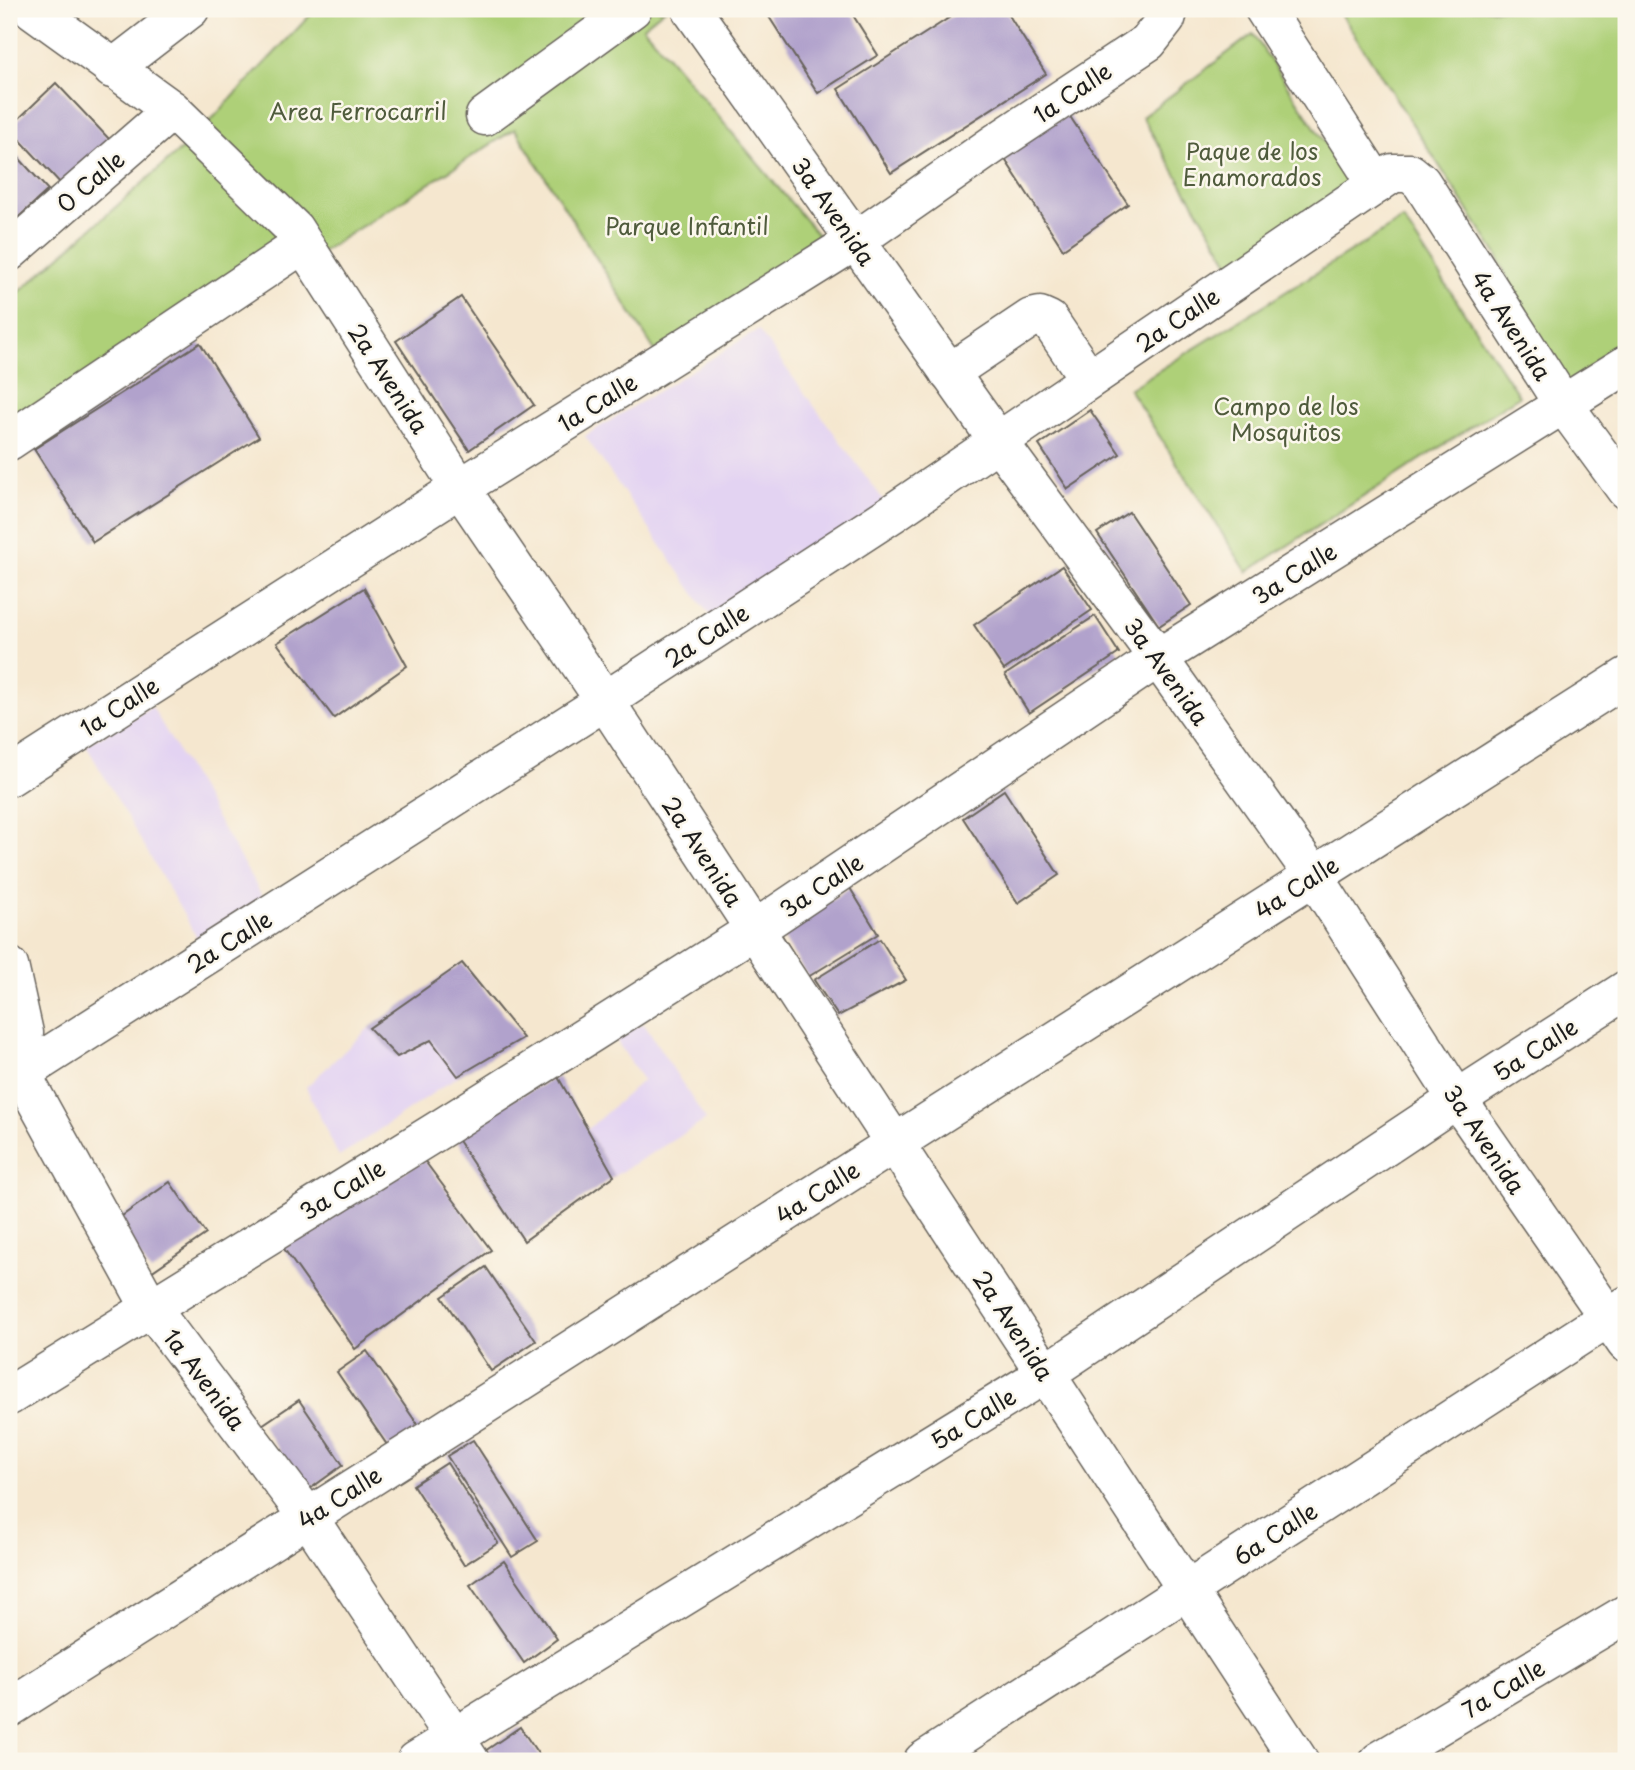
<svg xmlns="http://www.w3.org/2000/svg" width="1635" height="1770" font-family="'Playpen Sans',sans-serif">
<rect width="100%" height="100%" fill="#fbf7ec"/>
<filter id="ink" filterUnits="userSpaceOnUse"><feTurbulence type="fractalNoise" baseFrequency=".0143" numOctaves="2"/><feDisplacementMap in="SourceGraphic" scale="14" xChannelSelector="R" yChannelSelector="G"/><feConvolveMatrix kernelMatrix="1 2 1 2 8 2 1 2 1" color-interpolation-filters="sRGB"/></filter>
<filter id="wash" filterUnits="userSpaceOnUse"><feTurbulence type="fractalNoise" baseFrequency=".00686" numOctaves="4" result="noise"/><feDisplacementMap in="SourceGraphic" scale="28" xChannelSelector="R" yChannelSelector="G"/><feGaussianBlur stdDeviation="1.57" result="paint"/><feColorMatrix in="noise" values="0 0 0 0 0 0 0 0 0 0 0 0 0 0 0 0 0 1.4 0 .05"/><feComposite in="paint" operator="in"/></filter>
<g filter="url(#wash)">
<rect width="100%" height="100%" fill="#f5e7cf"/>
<g fill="#e3d3f2">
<path d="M 758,330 L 893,513 L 712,619 L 585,436 Z"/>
<path d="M 152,707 L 265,901 L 200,943 L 86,745 Z"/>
<path d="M 644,1024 L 706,1120 L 614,1176 L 588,1129 L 643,1080 L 614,1037 L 625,1028 Z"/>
<path d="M 369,1028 L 397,1057 L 431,1040 L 458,1076 L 339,1157 L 306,1087 Z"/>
</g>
<g fill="#aed078" stroke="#65764a" stroke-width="2">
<path d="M 316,9 L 665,9 L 643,27 L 835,255 L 655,351 L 515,129 L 57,420 L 9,456 L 9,301 L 195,137 Z"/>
<path d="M 1338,9 L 1626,9 L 1626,358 L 1561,396 L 1497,255 Z"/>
<path d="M 1253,34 L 1355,188 L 1233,269 L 1142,117 Z"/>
<path d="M 1403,219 L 1519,396 L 1247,572 L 1129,389 Z"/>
</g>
<g id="blocks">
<g fill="#b1a2cc">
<path d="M 764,9 L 849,9 L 878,55 L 818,93 Z"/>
<path d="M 963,9 L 1005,9 L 1046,74 L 891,173 L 838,89 Z"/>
<path d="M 56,83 L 111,141 L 63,186 L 9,128 Z"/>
<path d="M 1069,115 L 1128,204 L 1063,249 L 997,147 Z"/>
<path d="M 9,147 L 48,190 L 9,226 Z"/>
<path d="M 461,297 L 534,405 L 469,450 L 396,341 Z"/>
<path d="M 200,343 L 259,437 L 93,542 L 34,449 Z"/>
<path d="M 1090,410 L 1120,454 L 1068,489 L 1039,445 Z"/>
<path d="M 1129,512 L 1191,605 L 1159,626 L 1097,533 Z"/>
<path d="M 1062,566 L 1092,610 L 1004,670 L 974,625 Z"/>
<path d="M 364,588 L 407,666 L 334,718 L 277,643 Z"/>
<path d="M 1095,616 L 1119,653 L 1029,713 L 1005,675 Z"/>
<path d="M 1004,790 L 1059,875 L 1018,903 L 963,818 Z"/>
<path d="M 850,888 L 878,934 L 808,977 L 780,932 Z"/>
<path d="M 880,939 L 906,980 L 838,1016 L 814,980 Z"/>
<path d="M 462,963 L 523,1038 L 458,1076 L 431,1040 L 397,1057 L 369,1028 Z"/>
<path d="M 558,1077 L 614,1176 L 524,1241 L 451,1130 Z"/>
<path d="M 424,1160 L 491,1250 L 355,1349 L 282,1246 Z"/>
<path d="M 170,1182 L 206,1234 L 151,1272 L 115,1221 Z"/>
<path d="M 486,1267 L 536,1341 L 491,1371 L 442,1297 Z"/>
<path d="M 367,1351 L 422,1431 L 392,1452 L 337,1372 Z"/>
<path d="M 299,1400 L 343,1465 L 307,1491 L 262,1425 Z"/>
<path d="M 473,1440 L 538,1541 L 512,1557 L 447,1456 Z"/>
<path d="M 447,1463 L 498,1543 L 464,1565 L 413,1485 Z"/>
<path d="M 504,1561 L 557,1639 L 524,1663 L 470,1585 Z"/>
<path d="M 520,1727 L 543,1761 L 492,1761 L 485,1751 Z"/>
</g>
</g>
</g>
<g filter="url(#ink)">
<use href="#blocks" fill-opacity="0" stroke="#68635b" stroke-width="2"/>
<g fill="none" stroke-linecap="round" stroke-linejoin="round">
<defs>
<g id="minor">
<path d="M 1264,9 L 1377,184"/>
<path d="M 112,69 L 190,9"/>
<path d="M 485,116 L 632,9"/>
<path d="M 9,252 L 172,110"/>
<path d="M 949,373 L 1031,318 L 1040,316 L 1049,320 L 1089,379"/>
<path d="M 9,441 L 303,244"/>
<path d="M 9,777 L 460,488 L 855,241 L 994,144 L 1148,42 L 1166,19 L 1169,9"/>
<path d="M 9,966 L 24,1033 L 21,1073 L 150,1307 L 308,1517 L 470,1761"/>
<path d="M 9,1081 L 605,701 L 893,513 L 1393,173 L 1410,173 L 1421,182 L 1563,404 L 1626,490"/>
<path d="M 9,1396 L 445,1126 L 754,930 L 1158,658 L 1626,365"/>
<path d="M 9,1708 L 1626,677"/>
<path d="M 416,1761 L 1045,1374 L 1457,1099 L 1626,990"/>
<path d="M 923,1761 L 1626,1306"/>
<path d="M 1379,1761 L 1626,1614"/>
</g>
<g id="major">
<path d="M 32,9 L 172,110 L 294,229 L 460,488 L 605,701 L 1299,1761"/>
<path d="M 691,9 L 998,441 L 1158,658 L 1314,876 L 1457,1099 L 1626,1343"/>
</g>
</defs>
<use href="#minor" stroke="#68635b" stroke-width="41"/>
<use href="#major" stroke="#68635b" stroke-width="41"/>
<use href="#minor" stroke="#fff" stroke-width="38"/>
<use href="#major" stroke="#fff" stroke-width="38"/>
</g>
</g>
<g text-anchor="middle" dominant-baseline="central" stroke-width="5" stroke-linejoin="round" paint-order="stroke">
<g font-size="23" fill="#1c1c1c" stroke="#fbf7ec">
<text transform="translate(1072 92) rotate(-34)">1a Calle</text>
<text transform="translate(90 181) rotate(-41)">0 Calle</text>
<text transform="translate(834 211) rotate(55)">3a Avenida</text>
<text transform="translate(1177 319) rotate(-34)">2a Calle</text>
<text transform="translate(1512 325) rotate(57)">4a Avenida</text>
<text transform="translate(389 378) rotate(57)">2a Avenida</text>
<text transform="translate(597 402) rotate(-32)">1a Calle</text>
<text transform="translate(1294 573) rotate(-32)">3a Calle</text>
<text transform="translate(706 635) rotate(-33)">2a Calle</text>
<text transform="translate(1167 671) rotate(54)">3a Avenida</text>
<text transform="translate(119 706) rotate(-33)">1a Calle</text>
<text transform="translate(703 851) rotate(57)">2a Avenida</text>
<text transform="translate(821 885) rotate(-34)">3a Calle</text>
<text transform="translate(1296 887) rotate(-33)">4a Calle</text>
<text transform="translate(229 941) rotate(-32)">2a Calle</text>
<text transform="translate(1535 1049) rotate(-33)">5a Calle</text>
<text transform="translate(1485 1139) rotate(56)">3a Avenida</text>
<text transform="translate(342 1189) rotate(-31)">3a Calle</text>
<text transform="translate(817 1192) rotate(-33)">4a Calle</text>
<text transform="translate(1014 1325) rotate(57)">2a Avenida</text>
<text transform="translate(205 1379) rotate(53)">1a Avenida</text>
<text transform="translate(973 1418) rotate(-32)">5a Calle</text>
<text transform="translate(339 1497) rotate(-33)">4a Calle</text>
<text transform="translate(1275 1533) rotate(-33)">6a Calle</text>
<text transform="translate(1503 1688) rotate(-31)">7a Calle</text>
</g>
<g font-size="23" fill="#4f5b3c" stroke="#fbf7ec">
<text x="358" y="110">Area Ferrocarril</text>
<text x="1252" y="150">Paque de los<tspan x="1252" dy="26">Enamorados</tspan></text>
<text x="687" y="225">Parque Infantil</text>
<text x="1286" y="405">Campo de los<tspan x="1286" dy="26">Mosquitos</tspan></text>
</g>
</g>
<rect width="1635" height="1770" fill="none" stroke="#fbf7ec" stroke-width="35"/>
</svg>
